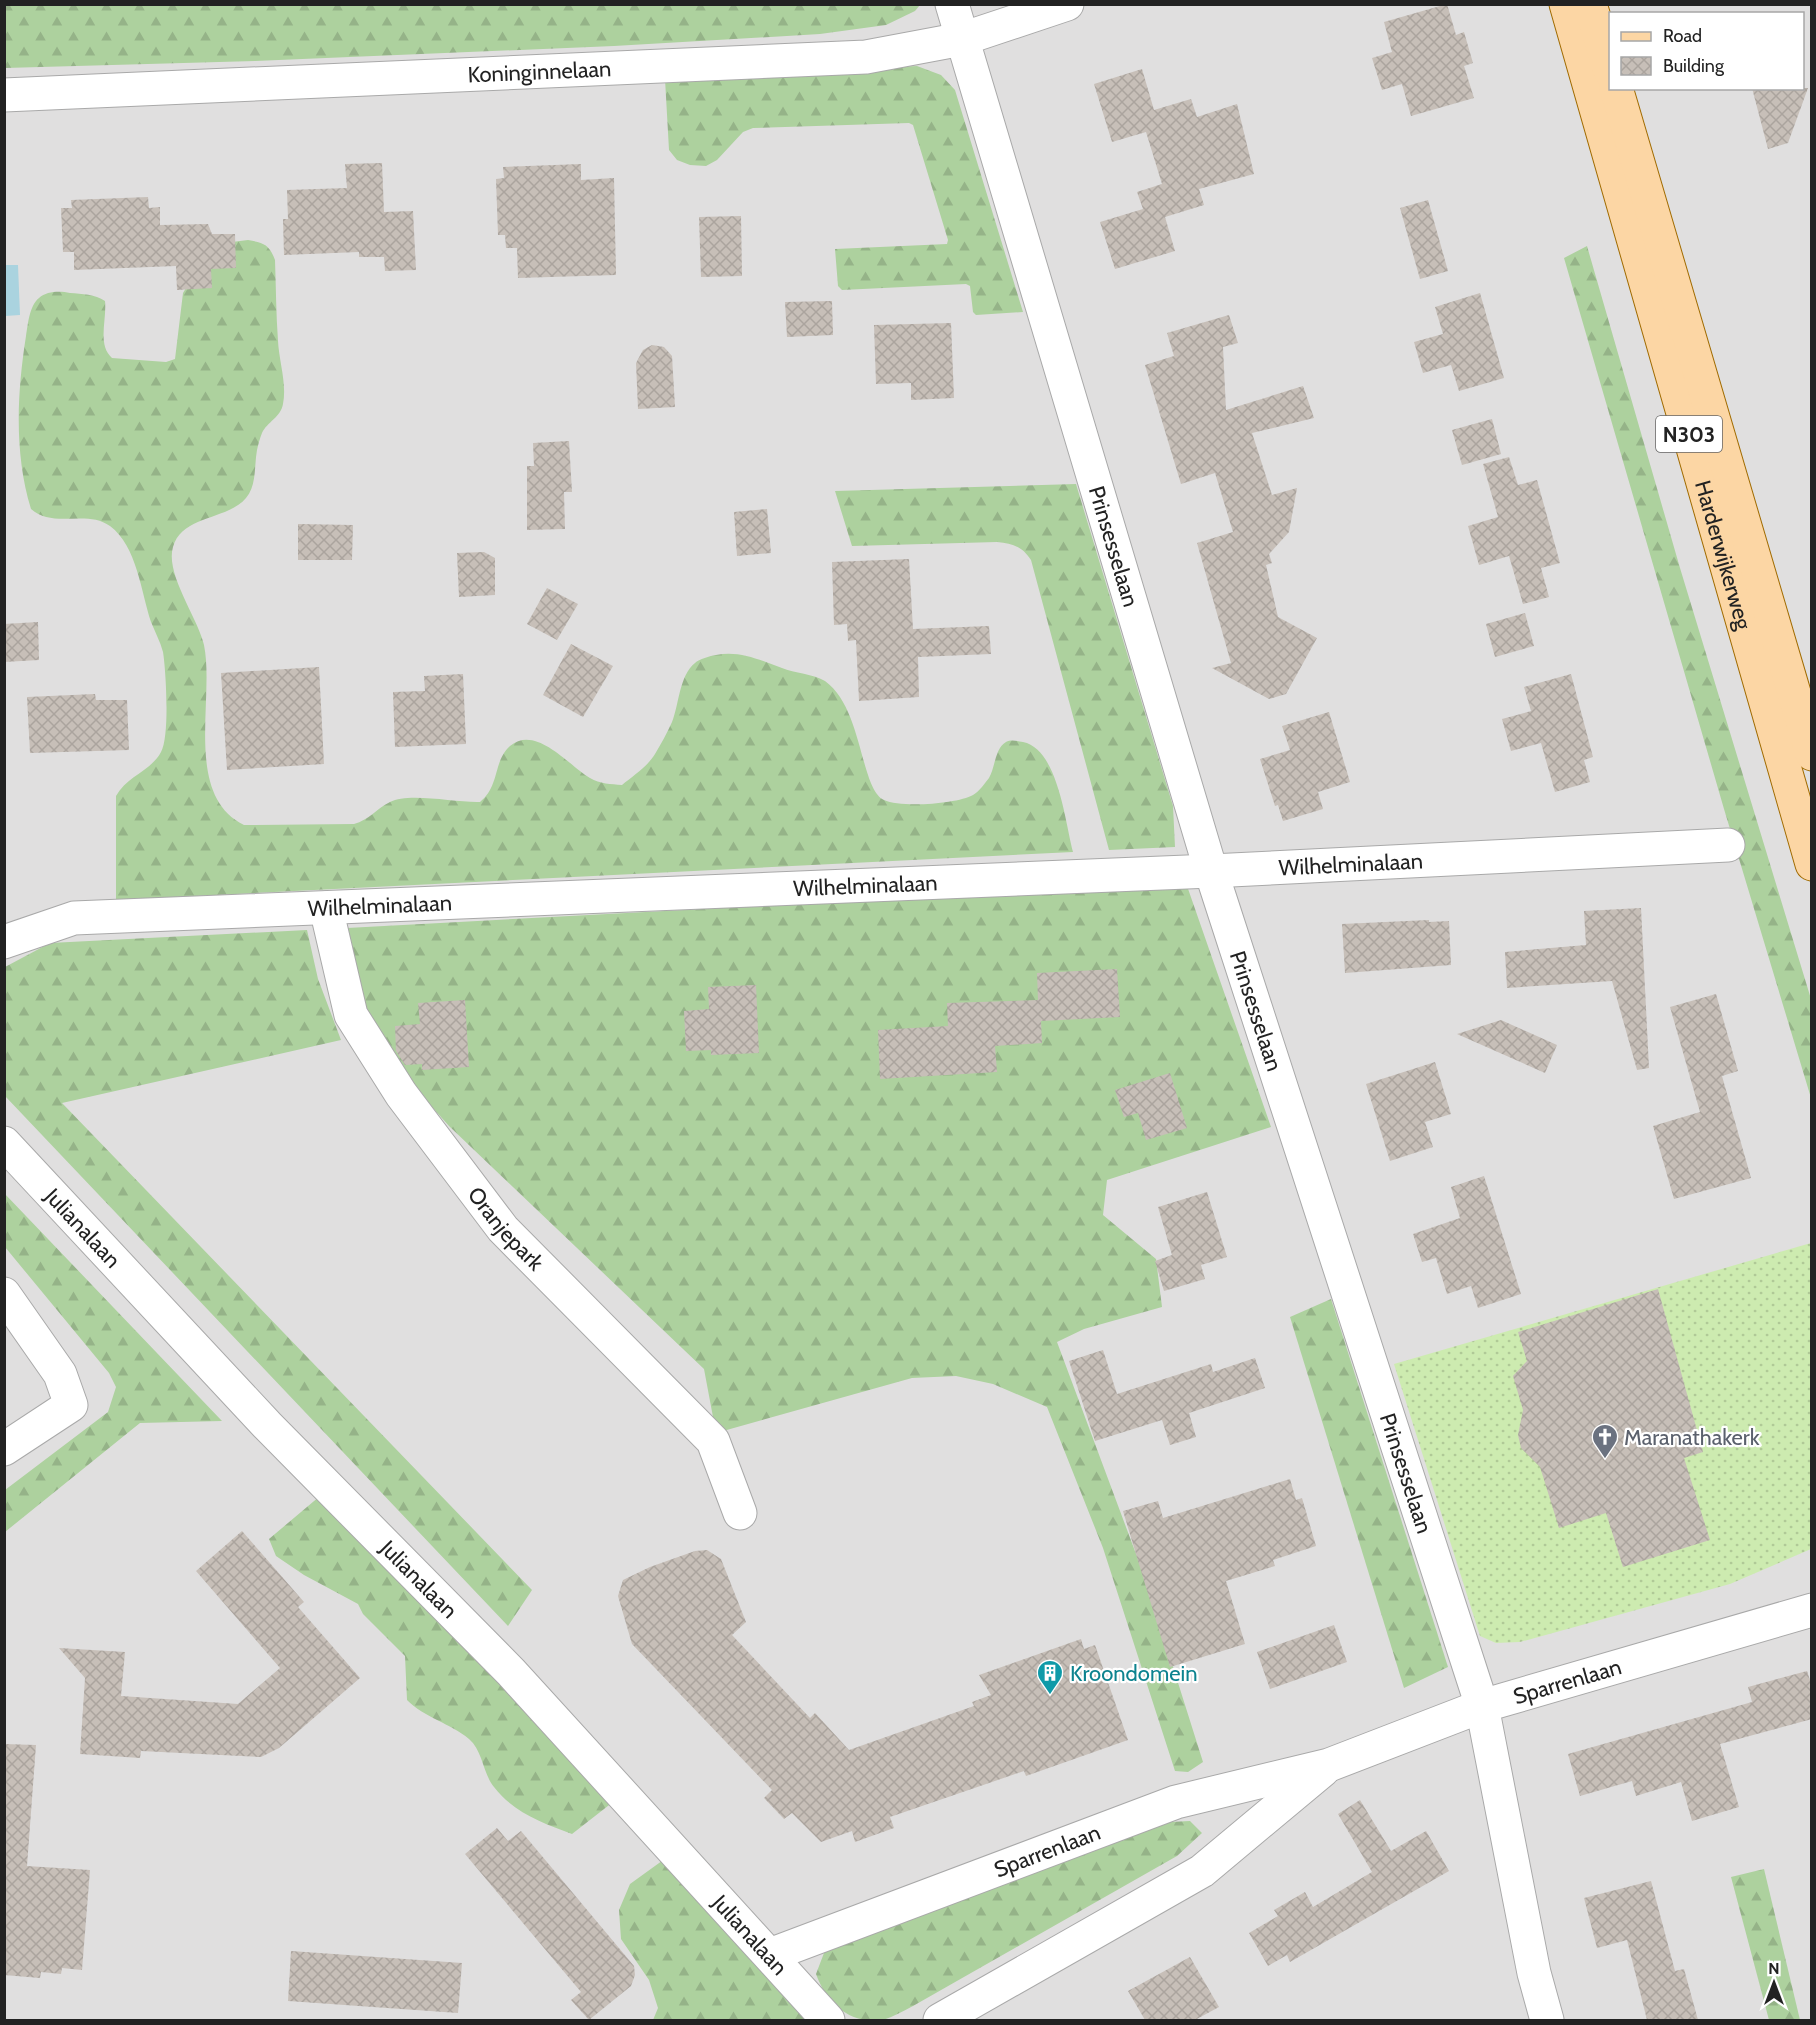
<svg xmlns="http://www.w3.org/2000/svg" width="1816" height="2025" font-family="Cabin,sans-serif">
<defs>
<pattern id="grass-dots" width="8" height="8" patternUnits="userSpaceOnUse" patternTransform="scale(1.5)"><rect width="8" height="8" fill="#cdebb0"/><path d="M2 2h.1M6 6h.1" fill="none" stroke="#b0c997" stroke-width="1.8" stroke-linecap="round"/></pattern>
<pattern id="forest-firs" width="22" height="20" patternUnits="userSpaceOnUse" patternTransform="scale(1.5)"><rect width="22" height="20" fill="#add19e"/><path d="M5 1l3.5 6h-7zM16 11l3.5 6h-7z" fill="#95b388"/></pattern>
<pattern id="building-cross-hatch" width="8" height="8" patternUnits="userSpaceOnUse" patternTransform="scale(1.5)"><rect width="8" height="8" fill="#c7bfb8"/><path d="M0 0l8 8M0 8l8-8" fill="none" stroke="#aba49e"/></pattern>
</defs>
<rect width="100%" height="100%" fill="#f2efe9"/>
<path fill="#e0dfdf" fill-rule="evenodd" d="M 5,5 L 1811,5 L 1811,2020 L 5,2020 ZM 1610,14 L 1802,14 L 1802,88 L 1610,88 Z"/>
<path fill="url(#grass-dots)" d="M 1811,1243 L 1811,1549 L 1730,1584 L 1520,1642 L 1496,1643 L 1480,1636 L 1394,1364 Z"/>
<g fill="url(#forest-firs)">
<path d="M 4,5 L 5,4 L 920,5 L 915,11 L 886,25 L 820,34 L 614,46 L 255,61 L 5,68 Z"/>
<path d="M 917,66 L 941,75 L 955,90 L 1023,312 L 976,315 L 973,312 L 970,286 L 966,284 L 842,290 L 838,286 L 835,249 L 947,244 L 948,240 L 913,125 L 909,123 L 753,128 L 743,132 L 717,160 L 706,166 L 690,165 L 677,160 L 669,150 L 665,79 Z"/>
<path d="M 248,240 C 264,243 269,244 275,260 C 276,287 276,314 278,341 C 279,361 287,384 283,404 C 281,417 267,422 262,433 C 260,438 258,445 257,450 C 254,466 257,485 246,498 C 228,520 182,515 173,547 C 165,574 198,618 204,645 C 215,699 183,795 244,825 L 354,824 C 369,820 376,809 390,802 C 409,792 457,803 480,802 C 500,786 493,761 510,746 C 536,724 569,766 590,778 C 600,784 611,784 622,785 C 633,776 648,766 655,754 C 661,744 667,733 672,722 C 679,705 679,676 695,663 C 699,659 710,656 716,655 C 739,650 760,660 782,668 C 794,673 814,674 825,681 C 863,708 860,789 884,800 C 901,808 957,804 973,795 C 979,792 985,783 989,778 C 995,768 995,748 1006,742 C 1011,739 1018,741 1023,742 C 1058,749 1065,822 1073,852 L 116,900 L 116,796 C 127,776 151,771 161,752 C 170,736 166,670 163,652 C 160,641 155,632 151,622 C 141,592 137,546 110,526 C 87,509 53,529 31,509 C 14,454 17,393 26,336 C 28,325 29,306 39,298 C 47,291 60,291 70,293 C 82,294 95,294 105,301 C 107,320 97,345 112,358 L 166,362 L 175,359 L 183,293 L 189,283 L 232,242 Z"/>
<path d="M 1587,246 L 1680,568 L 1811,999 L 1811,1098 L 1724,809 L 1564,258 Z"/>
<path d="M 1076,484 L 1173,806 L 1175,847 L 1109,850 L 1031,560 C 1022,546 1013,544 997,542 L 852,546 L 835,491 Z"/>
<path d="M 1186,883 L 1271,1127 L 1107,1180 L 1103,1215 L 1156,1259 L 1162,1307 L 1084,1329 L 1057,1342 L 1145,1578 L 1203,1762 L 1188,1772 L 1175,1771 L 1103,1548 L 1047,1407 L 993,1384 L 956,1376 L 912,1378 L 716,1433 L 704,1369 L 449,1126 L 389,1059 L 370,1028 L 347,928 Z"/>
<path d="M 307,930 L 318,979 L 341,1040 L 62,1103 L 532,1590 L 508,1626 L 5,1096 L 5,967 L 50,943 Z"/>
<path d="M 4,1193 L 222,1421 L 140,1423 L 5,1532 L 5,1490 L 108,1412 L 116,1387 L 109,1373 L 5,1247 Z"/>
<path d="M 1331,1299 L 1448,1667 L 1404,1688 L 1290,1317 Z"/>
<path d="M 320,1496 L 613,1802 L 572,1834 C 543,1823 514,1813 494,1787 C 483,1774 483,1751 469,1739 C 450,1723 425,1718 407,1700 L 405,1656 L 363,1614 L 358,1604 L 304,1575 L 276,1556 L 269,1539 Z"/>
<path d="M 1190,1821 L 1202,1833 L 1177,1856 L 913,2006 C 903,2011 893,2017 883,2020 C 849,2025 826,2002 816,1974 L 824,1953 L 862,1931 L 1144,1830 L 1170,1822 Z"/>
<path d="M 666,1858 L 806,2020 L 653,2020 L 658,2008 L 649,1980 L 621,1939 L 619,1910 L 630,1884 Z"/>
<path d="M 1764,1869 L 1800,2020 L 1769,2020 L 1731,1877 Z"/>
</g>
<path fill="#aad3df" d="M 5,265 L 18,265 L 20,315 L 5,316 Z"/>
<g fill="url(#building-cross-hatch)">
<path d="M 1447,4 L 1456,35 L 1464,32 L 1473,63 L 1464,66 L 1474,98 L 1411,116 L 1402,84 L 1382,90 L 1372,58 L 1392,52 L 1384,22 Z"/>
<path d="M 1142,69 L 1154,110 L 1191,99 L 1197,117 L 1237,104 L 1254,174 L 1199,189 L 1204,205 L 1165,217 L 1175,251 L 1115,269 L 1100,222 L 1143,209 L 1137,192 L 1162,184 L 1146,132 L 1112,142 L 1094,84 Z"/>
<path d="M 1752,88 L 1808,88 L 1788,143 L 1768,149 Z"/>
<path d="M 382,163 L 384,212 L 413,211 L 416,270 L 385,271 L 384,257 L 359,257 L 359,252 L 284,255 L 283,219 L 288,219 L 287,190 L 347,188 L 345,164 Z"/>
<path d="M 581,164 L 581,180 L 614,178 L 616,275 L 518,278 L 517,248 L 506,248 L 505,235 L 498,235 L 496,179 L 504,178 L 503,167 Z"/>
<path d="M 148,197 L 149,208 L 160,207 L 160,225 L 208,224 L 212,234 L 235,234 L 236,268 L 211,269 L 212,288 L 177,290 L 176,266 L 74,270 L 74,252 L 63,252 L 61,208 L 72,208 L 71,200 Z"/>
<path d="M 1428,200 L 1448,271 L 1420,279 L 1400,208 Z"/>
<path d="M 741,216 L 742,276 L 701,277 L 699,217 Z"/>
<path d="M 1480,293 L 1504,378 L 1459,391 L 1451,365 L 1423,373 L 1414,342 L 1443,334 L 1435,307 Z"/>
<path d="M 832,301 L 833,335 L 787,337 L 785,302 Z"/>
<path d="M 1229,315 L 1238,343 L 1223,347 L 1226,410 L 1303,386 L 1314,418 L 1252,433 L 1272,495 L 1297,488 L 1289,532 L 1269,554 L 1272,563 L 1266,565 L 1278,617 L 1317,638 L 1286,694 L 1269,699 L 1212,668 L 1231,663 L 1197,543 L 1233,532 L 1215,473 L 1181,484 L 1145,365 L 1174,356 L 1167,333 Z"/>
<path d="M 951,323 L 954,398 L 911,400 L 911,383 L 876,384 L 874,325 Z"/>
<path d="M 652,345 L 664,347 L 672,356 L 675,407 L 638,409 L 636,363 L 643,350 Z"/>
<path d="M 1492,419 L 1501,454 L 1462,465 L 1452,430 Z"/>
<path d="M 569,441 L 572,492 L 564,492 L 565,529 L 527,530 L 527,466 L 534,466 L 533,443 Z"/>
<path d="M 1509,457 L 1518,485 L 1537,480 L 1560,563 L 1541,568 L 1549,597 L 1523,604 L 1509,556 L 1479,565 L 1468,526 L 1498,517 L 1483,464 Z"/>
<path d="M 767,509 L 771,553 L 737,556 L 734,512 Z"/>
<path d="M 298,524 L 353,525 L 352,560 L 298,560 Z"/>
<path d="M 484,552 L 495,558 L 495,595 L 459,597 L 457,553 Z"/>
<path d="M 909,559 L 913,629 L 989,626 L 991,654 L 918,657 L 919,697 L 859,701 L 856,640 L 848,641 L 847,624 L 834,625 L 832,562 Z"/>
<path d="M 547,588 L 578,604 L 557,640 L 527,624 Z"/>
<path d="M 1525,613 L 1534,646 L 1495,657 L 1486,624 Z"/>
<path d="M 38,622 L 39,660 L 4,662 L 4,624 Z"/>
<path d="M 571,644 L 613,666 L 583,717 L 543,695 Z"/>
<path d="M 319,667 L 324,764 L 227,770 L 221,673 Z"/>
<path d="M 463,674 L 466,744 L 395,747 L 393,692 L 425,691 L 424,676 Z"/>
<path d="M 1571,674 L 1593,757 L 1584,760 L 1590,782 L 1555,792 L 1541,743 L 1511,751 L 1502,719 L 1531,711 L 1524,687 Z"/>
<path d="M 95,694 L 96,700 L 127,700 L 129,750 L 30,753 L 27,697 Z"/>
<path d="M 1329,712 L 1350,782 L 1318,792 L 1323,809 L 1283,821 L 1278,805 L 1275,806 L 1260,759 L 1290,750 L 1282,726 Z"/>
<path d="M 1641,908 L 1649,1068 L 1637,1070 L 1612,981 L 1507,988 L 1505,952 L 1586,945 L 1584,911 Z"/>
<path d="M 1429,920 L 1429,922 L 1449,921 L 1451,965 L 1345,973 L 1342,924 Z"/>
<path d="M 1117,969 L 1120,1017 L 1041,1021 L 1042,1043 L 995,1046 L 997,1072 L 880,1079 L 878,1030 L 948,1026 L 947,1003 L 1038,1000 L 1037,973 Z"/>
<path d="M 756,985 L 759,1053 L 711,1055 L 711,1050 L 686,1051 L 684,1011 L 709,1009 L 708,987 Z"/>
<path d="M 1716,994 L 1738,1071 L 1722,1076 L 1751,1178 L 1674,1199 L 1653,1126 L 1700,1112 L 1670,1007 Z"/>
<path d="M 465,1000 L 469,1067 L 422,1070 L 422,1064 L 405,1065 L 396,1051 L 395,1026 L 420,1024 L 418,1003 Z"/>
<path d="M 1501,1020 L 1557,1045 L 1545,1073 L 1457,1034 Z"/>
<path d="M 1435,1062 L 1451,1114 L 1425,1122 L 1433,1147 L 1390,1161 L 1366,1084 Z"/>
<path d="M 1170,1073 L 1187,1128 L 1146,1140 L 1138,1113 L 1124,1117 L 1115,1090 Z"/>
<path d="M 1484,1176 L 1521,1294 L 1478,1308 L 1471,1286 L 1447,1294 L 1436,1258 L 1422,1262 L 1413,1234 L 1460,1218 L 1451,1187 Z"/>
<path d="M 1207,1192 L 1227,1257 L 1201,1265 L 1205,1279 L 1164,1291 L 1155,1261 L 1172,1255 L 1158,1207 Z"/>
<path d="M 1658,1289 L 1703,1452 L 1684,1458 L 1710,1540 L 1623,1567 L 1606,1513 L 1559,1528 L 1540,1467 L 1521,1448 L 1518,1435 L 1523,1410 L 1513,1376 L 1527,1361 L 1518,1332 Z"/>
<path d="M 1103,1350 L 1117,1394 L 1211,1364 L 1213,1372 L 1255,1358 L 1265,1388 L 1189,1413 L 1196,1437 L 1170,1445 L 1162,1420 L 1095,1441 L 1069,1361 Z"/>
<path d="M 1290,1479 L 1296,1500 L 1302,1498 L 1316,1546 L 1273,1560 L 1275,1566 L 1226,1581 L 1245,1644 L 1170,1667 L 1123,1511 L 1158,1501 L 1163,1518 Z"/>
<path d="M 242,1531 L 304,1602 L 298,1607 L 360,1678 L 279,1748 L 261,1757 L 141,1751 L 140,1758 L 80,1754 L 85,1678 L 59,1648 L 125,1652 L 121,1696 L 238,1704 L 280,1668 L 196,1571 Z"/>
<path d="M 707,1550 L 721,1559 L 746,1622 L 732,1635 L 810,1718 L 815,1713 L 849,1750 L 974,1706 L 972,1702 L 991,1695 L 979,1675 L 1081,1639 L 1084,1649 L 1095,1645 L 1128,1740 L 1026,1776 L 1024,1771 L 890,1817 L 894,1828 L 855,1842 L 852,1831 L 821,1842 L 792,1813 L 784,1819 L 764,1798 L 772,1790 L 632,1644 L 618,1596 L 623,1580 L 650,1567 L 695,1551 Z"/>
<path d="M 1334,1625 L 1347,1662 L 1270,1689 L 1257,1652 Z"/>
<path d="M 1807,1671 L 1812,1686 L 1812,1719 L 1720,1744 L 1739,1807 L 1692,1821 L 1681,1782 L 1636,1796 L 1632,1781 L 1580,1796 L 1568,1754 L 1752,1702 L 1748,1687 Z"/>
<path d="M 4,1744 L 36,1745 L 27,1866 L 90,1870 L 82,1970 L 62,1968 L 61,1974 L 41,1972 L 40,1978 L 4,1975 Z"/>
<path d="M 1360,1800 L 1391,1851 L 1426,1831 L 1449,1871 L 1290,1962 L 1287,1955 L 1268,1966 L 1249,1933 L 1278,1916 L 1274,1910 L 1305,1892 L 1313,1907 L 1372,1872 L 1338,1814 Z"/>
<path d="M 497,1828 L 508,1841 L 521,1831 L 634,1966 L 635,1975 L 631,1986 L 589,2020 L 571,2000 L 581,1992 L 465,1854 Z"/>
<path d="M 1651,1881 L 1675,1971 L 1684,1969 L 1698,2020 L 1647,2020 L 1627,1940 L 1597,1948 L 1584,1898 Z"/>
<path d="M 291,1951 L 462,1963 L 458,2013 L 288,2001 Z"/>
<path d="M 1190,1957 L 1219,2007 L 1195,2020 L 1145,2020 L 1128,1991 Z"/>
</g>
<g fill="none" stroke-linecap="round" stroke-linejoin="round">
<defs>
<g id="street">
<path id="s1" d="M 952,4 L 1211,871 L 1482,1706 L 1534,1973 L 1547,2020"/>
<path id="s2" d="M 4,95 L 866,57 L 962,39 L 1067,4"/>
<path id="s3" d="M 326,908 L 351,1015 L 401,1094 L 503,1229 L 713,1441 L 740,1513"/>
<path id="s4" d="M 4,942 L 74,918 L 1211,871 L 1728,845"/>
<path id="s5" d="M 4,1143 L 267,1425 L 511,1672 L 828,2020"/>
<path d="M 4,1294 L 60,1374 L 71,1405 L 4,1449"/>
<path id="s6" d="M 770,1955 L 1176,1802 L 1329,1765 L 1482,1706 L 1812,1610"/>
<path d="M 940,2020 L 1202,1871 L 1323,1770"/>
</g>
<g id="primary">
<path id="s7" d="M 1566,4 L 1812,864"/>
<path d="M 1590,4 L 1610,71"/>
<path d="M 1616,88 L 1812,754"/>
</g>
</defs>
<use href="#street" stroke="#a9a9a9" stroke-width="35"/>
<use href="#primary" stroke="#a06b00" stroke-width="35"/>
<use href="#street" stroke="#fff" stroke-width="33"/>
<use href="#primary" stroke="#fcd6a4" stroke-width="33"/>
</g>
<defs>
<symbol id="church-pin" viewBox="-11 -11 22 30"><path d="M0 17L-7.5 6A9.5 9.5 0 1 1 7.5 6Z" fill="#6b7280" stroke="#fff"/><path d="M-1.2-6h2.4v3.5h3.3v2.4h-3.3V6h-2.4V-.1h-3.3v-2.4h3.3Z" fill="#fff"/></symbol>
<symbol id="building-pin" viewBox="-11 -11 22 30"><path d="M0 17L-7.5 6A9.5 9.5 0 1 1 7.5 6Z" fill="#0f9aa8" stroke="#fff"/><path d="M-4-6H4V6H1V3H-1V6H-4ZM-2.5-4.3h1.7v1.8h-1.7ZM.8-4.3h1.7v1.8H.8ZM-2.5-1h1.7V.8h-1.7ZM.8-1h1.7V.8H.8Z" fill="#fff"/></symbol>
</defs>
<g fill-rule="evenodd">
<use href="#church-pin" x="1590" y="1422" width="30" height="40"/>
<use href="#building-pin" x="1035" y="1658" width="30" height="40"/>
</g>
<g text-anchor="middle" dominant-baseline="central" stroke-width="4.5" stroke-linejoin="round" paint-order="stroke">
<rect fill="#fff" stroke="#646464" stroke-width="1.5" x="1656" y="416" width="66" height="36" rx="4.5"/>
<g font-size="21" font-weight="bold" fill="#222">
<text x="1689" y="434">N303</text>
</g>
<g font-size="22" fill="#222" stroke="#fff">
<text stroke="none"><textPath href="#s2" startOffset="536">Koninginnelaan</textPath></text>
<text stroke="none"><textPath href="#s1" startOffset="566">Prinsesselaan</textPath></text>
<text stroke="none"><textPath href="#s7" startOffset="573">Harderwijkerweg</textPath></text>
<text stroke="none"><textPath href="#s4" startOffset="1352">Wilhelminalaan</textPath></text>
<text stroke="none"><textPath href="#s4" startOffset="866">Wilhelminalaan</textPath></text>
<text stroke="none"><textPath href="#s4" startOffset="380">Wilhelminalaan</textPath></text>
<text stroke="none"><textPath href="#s1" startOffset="1052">Prinsesselaan</textPath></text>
<text stroke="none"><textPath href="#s3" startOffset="374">Oranjepark</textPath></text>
<text stroke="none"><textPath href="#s5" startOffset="116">Julianalaan</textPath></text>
<text stroke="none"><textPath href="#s1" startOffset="1538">Prinsesselaan</textPath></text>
<text stroke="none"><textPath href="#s5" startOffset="602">Julianalaan</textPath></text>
<text stroke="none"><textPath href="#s6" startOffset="844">Sparrenlaan</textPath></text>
<text stroke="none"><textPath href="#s6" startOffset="296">Sparrenlaan</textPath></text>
<text stroke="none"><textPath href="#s5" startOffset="1088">Julianalaan</textPath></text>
</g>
<g font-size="22" fill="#5b616d" stroke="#fff" text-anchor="start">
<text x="1624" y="1437">Maranathakerk</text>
</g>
<g font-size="22" fill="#0d838f" stroke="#fff" text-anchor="start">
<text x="1070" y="1673">Kroondomein</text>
</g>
</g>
<rect width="1816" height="2025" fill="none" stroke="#222222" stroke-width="12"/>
<rect x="1609" y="12" width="195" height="78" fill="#ffffff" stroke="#a7a7a7" stroke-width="1.5"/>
<rect x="1621" y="32" width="30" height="9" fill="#fcd6a4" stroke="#a7a7a7" stroke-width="1.5"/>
<text x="1663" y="42" font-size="18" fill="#222222">Road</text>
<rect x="1621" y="57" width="30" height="18" fill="url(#building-cross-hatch)" stroke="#a7a7a7" stroke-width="1.5"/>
<text x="1663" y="72" font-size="18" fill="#222222">Building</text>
<g transform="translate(1774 1983)" stroke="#ffffff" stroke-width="4.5" paint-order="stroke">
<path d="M0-4.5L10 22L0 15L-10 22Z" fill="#222222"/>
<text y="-9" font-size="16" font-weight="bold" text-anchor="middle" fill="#222222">N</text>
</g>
</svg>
